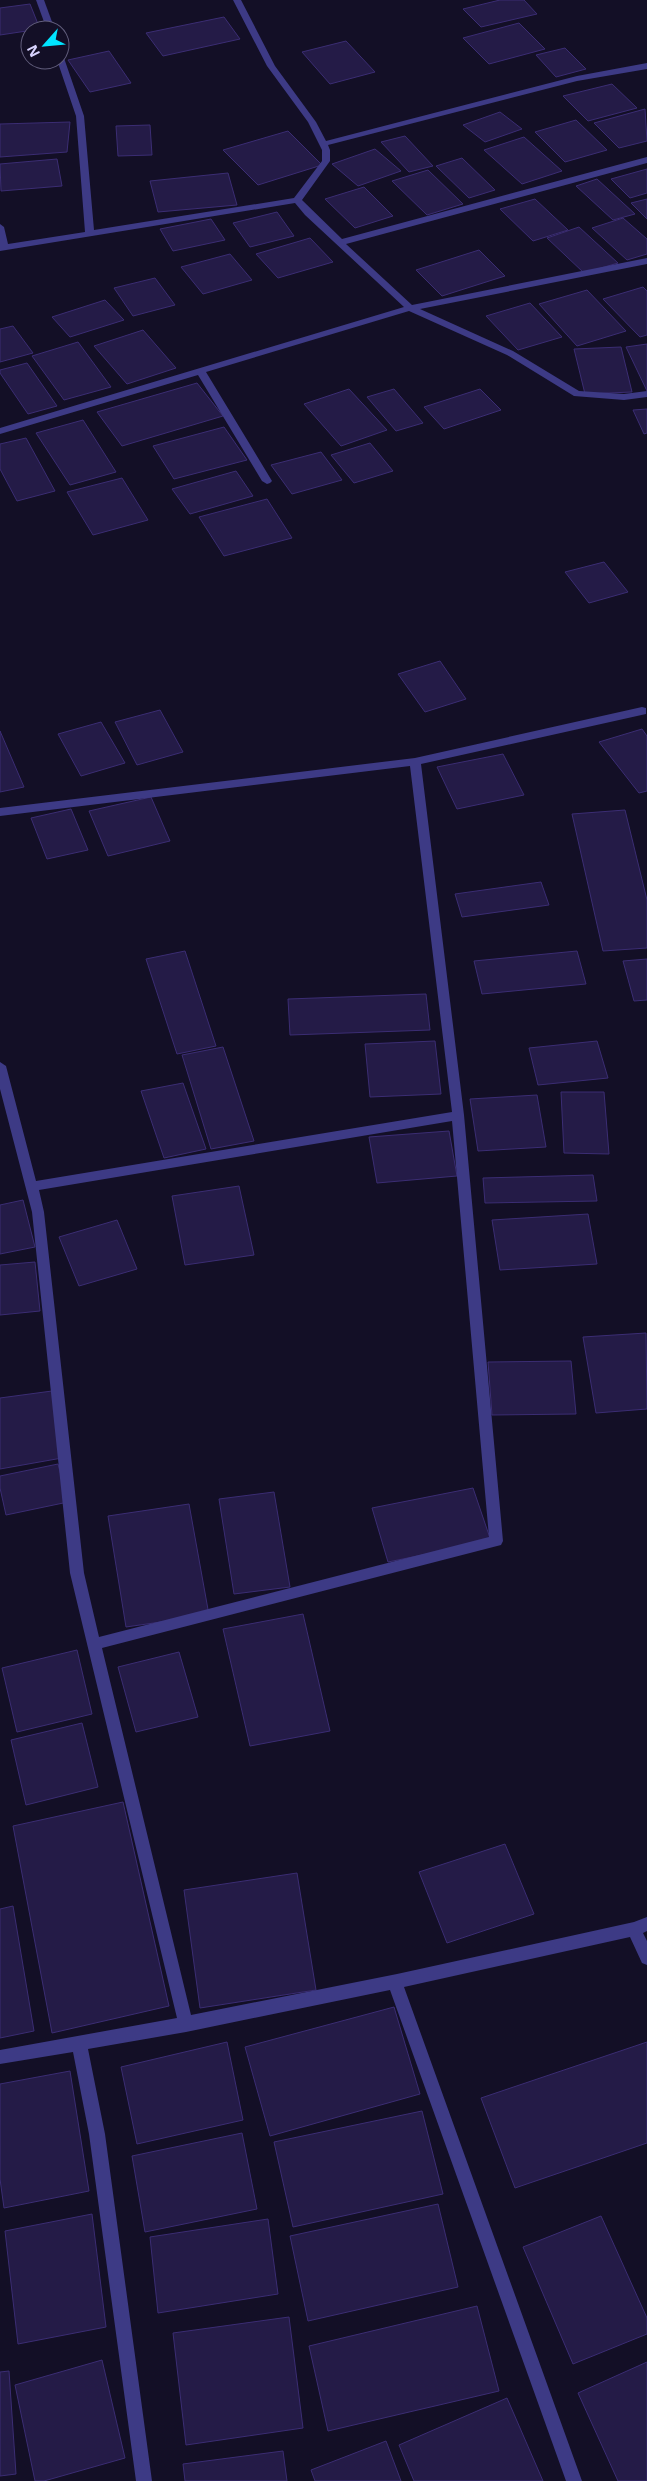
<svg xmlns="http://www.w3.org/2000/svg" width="647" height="2481" font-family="'Open Sans',sans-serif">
<rect width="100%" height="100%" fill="#130f26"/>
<g fill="#241b47" stroke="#3b2d73">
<path d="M 500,0 L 524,0 L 537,14 L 481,27 L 463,9 Z"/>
<path d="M 30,4 L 40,29 L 0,35 L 0,8 Z"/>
<path d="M 224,17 L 240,39 L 163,56 L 146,33 Z"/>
<path d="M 519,23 L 545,49 L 489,64 L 463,38 Z"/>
<path d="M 346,41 L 375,72 L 330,84 L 302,52 Z"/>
<path d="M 565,48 L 586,69 L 556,77 L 536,55 Z"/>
<path d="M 109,51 L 131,83 L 90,92 L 68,60 Z"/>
<path d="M 612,84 L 637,108 L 588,121 L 563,96 Z"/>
<path d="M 645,109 L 647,141 L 619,148 L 594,123 Z"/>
<path d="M 500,112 L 522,129 L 485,142 L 463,125 Z"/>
<path d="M 576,120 L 607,150 L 565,162 L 535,132 Z"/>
<path d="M 70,122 L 67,152 L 0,157 L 0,124 Z"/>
<path d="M 150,125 L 152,155 L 118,156 L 116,126 Z"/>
<path d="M 288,131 L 322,165 L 258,185 L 223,150 Z"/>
<path d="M 405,136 L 433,166 L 409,172 L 381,142 Z"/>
<path d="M 524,137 L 562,171 L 522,184 L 484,150 Z"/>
<path d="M 375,149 L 401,171 L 358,186 L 332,164 Z"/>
<path d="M 462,158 L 495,190 L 469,198 L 436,166 Z"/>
<path d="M 57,159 L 62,186 L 1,191 L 0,164 Z"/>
<path d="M 647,169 L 647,193 L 630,198 L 611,179 Z"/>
<path d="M 428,170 L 463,204 L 427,215 L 392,181 Z"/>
<path d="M 228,173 L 237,205 L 158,212 L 150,181 Z"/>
<path d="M 597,179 L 635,214 L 613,220 L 576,186 Z"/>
<path d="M 364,187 L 393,216 L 355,228 L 325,199 Z"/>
<path d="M 535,199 L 568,230 L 533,241 L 500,209 Z"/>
<path d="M 647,199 L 647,219 L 631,203 Z"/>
<path d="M 277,212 L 294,236 L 250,247 L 233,223 Z"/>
<path d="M 623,218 L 647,239 L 647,254 L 627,260 L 592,228 Z"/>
<path d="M 211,219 L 225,240 L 173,251 L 160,229 Z"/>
<path d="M 579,227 L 618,263 L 584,273 L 547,238 Z"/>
<path d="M 310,238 L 333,262 L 278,278 L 256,254 Z"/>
<path d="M 479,250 L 505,276 L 442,296 L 416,270 Z"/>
<path d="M 230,254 L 252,280 L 203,294 L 181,267 Z"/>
<path d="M 155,278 L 175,305 L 133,316 L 114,288 Z"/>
<path d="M 643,287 L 647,291 L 647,335 L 640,337 L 603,299 Z"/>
<path d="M 587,290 L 626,331 L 577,346 L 539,304 Z"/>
<path d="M 105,300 L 124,320 L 70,337 L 52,317 Z"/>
<path d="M 530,303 L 562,337 L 518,350 L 486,316 Z"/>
<path d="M 13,326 L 33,353 L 0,362 L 0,329 Z"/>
<path d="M 143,330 L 176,368 L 127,384 L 94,346 Z"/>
<path d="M 78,342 L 111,387 L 64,400 L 32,356 Z"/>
<path d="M 647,344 L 647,391 L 626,347 Z"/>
<path d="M 621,347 L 632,392 L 585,394 L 574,349 Z"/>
<path d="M 27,363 L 57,406 L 28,414 L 0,373 L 0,370 Z"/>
<path d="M 197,383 L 223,416 L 122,446 L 97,412 Z"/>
<path d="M 349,389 L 387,430 L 341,446 L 304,404 Z"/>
<path d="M 394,389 L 423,423 L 396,431 L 367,397 Z"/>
<path d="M 480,389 L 501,410 L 444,429 L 424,407 Z"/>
<path d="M 647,409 L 647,433 L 644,434 L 633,410 Z"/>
<path d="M 83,420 L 116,472 L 70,485 L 36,433 Z"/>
<path d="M 224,427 L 247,460 L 174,479 L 153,446 Z"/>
<path d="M 26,438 L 55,491 L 17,501 L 0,469 L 0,444 Z"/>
<path d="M 370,443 L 393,471 L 354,483 L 331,455 Z"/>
<path d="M 321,452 L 342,480 L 292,494 L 271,465 Z"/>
<path d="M 236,471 L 253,496 L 190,514 L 172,489 Z"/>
<path d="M 122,478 L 148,520 L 93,535 L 67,492 Z"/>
<path d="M 267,499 L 292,538 L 224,556 L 199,517 Z"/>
<path d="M 604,562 L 628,592 L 589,603 L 565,572 Z"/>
<path d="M 440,661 L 466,699 L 425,712 L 398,674 Z"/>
<path d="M 160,710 L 183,752 L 137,765 L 115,722 Z"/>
<path d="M 101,722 L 125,763 L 81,776 L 58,734 Z"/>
<path d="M 642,729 L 647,736 L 647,791 L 639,793 L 599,742 Z"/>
<path d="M 0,731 L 24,787 L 0,792 Z"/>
<path d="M 503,754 L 524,795 L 457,809 L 437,767 Z"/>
<path d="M 151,797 L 170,841 L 108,856 L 89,811 Z"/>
<path d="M 71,809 L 88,850 L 47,859 L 31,818 Z"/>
<path d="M 625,810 L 647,900 L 647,948 L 603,951 L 572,814 Z"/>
<path d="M 541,882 L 549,905 L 462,917 L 455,894 Z"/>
<path d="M 185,951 L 216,1046 L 177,1054 L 146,959 Z"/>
<path d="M 577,951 L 586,984 L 482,994 L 474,961 Z"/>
<path d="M 647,959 L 647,1000 L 634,1001 L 623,961 Z"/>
<path d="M 426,994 L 430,1030 L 290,1035 L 288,999 Z"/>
<path d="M 435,1041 L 441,1094 L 370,1097 L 365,1044 Z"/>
<path d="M 597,1041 L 608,1078 L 538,1085 L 529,1048 Z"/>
<path d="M 223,1047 L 254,1141 L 211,1149 L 182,1055 Z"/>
<path d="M 183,1083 L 206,1149 L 164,1158 L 141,1091 Z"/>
<path d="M 561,1092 L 604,1092 L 609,1154 L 564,1153 Z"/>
<path d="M 537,1095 L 546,1147 L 478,1151 L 470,1099 Z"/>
<path d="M 449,1131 L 457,1176 L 377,1183 L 369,1137 Z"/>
<path d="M 593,1175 L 597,1201 L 485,1203 L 483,1178 Z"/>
<path d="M 239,1186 L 254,1255 L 185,1265 L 172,1196 Z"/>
<path d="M 23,1200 L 35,1247 L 0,1254 L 0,1205 Z"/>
<path d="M 588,1214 L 597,1264 L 500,1270 L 492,1220 Z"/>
<path d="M 117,1220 L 137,1269 L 79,1286 L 59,1237 Z"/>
<path d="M 35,1262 L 40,1311 L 0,1315 L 0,1265 Z"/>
<path d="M 646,1333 L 647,1409 L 596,1413 L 583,1337 Z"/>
<path d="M 571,1361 L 576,1414 L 492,1415 L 488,1362 Z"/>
<path d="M 52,1391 L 62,1458 L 0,1469 L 0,1398 Z"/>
<path d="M 58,1464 L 68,1502 L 6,1515 L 0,1488 L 0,1476 Z"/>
<path d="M 473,1488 L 491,1541 L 388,1562 L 372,1508 Z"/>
<path d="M 274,1492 L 290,1587 L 234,1594 L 219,1499 Z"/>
<path d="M 189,1504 L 209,1615 L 126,1627 L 108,1516 Z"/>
<path d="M 303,1614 L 330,1731 L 250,1746 L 223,1629 Z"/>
<path d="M 77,1650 L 92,1714 L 17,1732 L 2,1668 Z"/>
<path d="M 179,1652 L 198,1717 L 136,1732 L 118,1667 Z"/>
<path d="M 82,1723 L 98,1787 L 26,1805 L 11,1740 Z"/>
<path d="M 123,1802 L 169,2006 L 52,2033 L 13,1826 Z"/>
<path d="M 505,1844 L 534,1914 L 447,1943 L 419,1872 Z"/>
<path d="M 297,1873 L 316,1990 L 200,2008 L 184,1890 Z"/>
<path d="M 13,1906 L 34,2031 L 0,2038 L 0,1909 Z"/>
<path d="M 394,2007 L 420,2094 L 270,2136 L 245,2047 Z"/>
<path d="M 227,2042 L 243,2120 L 137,2144 L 121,2067 Z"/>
<path d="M 647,2042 L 647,2143 L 515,2188 L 481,2098 Z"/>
<path d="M 70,2071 L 89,2191 L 4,2208 L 0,2179 L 0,2084 Z"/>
<path d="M 422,2111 L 443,2194 L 293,2227 L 274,2142 Z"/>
<path d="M 242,2133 L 257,2209 L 145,2232 L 132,2156 Z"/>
<path d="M 438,2204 L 458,2287 L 308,2321 L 290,2236 Z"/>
<path d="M 92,2214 L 106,2327 L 18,2344 L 5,2231 Z"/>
<path d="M 601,2216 L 647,2318 L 647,2334 L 573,2364 L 523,2247 Z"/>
<path d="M 268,2219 L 278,2294 L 158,2313 L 150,2237 Z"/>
<path d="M 477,2306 L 499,2391 L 328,2431 L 309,2346 Z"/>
<path d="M 289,2317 L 303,2428 L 186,2445 L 173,2333 Z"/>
<path d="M 102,2360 L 125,2458 L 44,2481 L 35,2481 L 15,2385 Z"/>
<path d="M 647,2362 L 647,2481 L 618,2481 L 578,2393 Z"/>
<path d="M 9,2371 L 16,2474 L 0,2476 L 0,2372 Z"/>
<path d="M 507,2398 L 543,2481 L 414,2481 L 399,2445 Z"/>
<path d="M 386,2441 L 401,2481 L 315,2481 L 311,2470 Z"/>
<path d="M 283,2451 L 287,2481 L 185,2481 L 183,2464 Z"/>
</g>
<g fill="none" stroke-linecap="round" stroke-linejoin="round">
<g fill="#3d3a85" fill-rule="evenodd">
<path d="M 36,0 L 44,0 L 55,30 L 47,30 Z"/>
<path d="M 233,0 L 241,0 L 275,66 L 316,122 L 326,141 L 577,76 L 647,63 L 647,69 L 577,81 L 328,145 L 330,150 L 330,161 L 302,200 L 342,239 L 647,157 L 647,163 L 346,244 L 412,305 L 647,258 L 647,264 L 420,309 L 513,351 L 579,391 L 624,394 L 647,391 L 647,397 L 624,400 L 574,396 L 507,355 L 409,311 L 206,372 L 272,481 L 270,483 L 267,484 L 262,481 L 198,375 L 0,434 L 0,428 L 404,307 L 305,215 L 295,203 L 0,251 L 0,224 L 4,227 L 8,244 L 85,232 L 76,116 L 57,60 L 60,60 L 60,55 L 64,58 L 84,116 L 94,230 L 294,198 L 322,161 L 322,150 L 308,122 L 267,66 Z"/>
<path d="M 642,707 L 646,708 L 646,714 L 421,764 L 464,1115 L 503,1541 L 501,1545 L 102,1648 L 191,2015 L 397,1974 L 634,1922 L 647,1917 L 647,1931 L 643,1933 L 647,1941 L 647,1965 L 642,1963 L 630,1937 L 404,1987 L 582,2481 L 566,2481 L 390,1990 L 186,2032 L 88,2049 L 105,2134 L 152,2481 L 136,2481 L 89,2134 L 73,2052 L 0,2064 L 0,2050 L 177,2018 L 70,1573 L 32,1212 L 0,1089 L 0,1062 L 6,1066 L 36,1181 L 452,1112 L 410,766 L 0,816 L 0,808 L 415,758 ZM 452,1121 L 489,1537 L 99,1637 L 84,1573 L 44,1212 L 39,1190 Z"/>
</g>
</g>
<g transform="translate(45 45) rotate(243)"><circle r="24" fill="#130f26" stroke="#625e7d"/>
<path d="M0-4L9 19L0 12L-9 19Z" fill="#00e5ff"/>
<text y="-8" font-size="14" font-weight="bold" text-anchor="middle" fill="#d9d4ff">N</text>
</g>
</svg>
